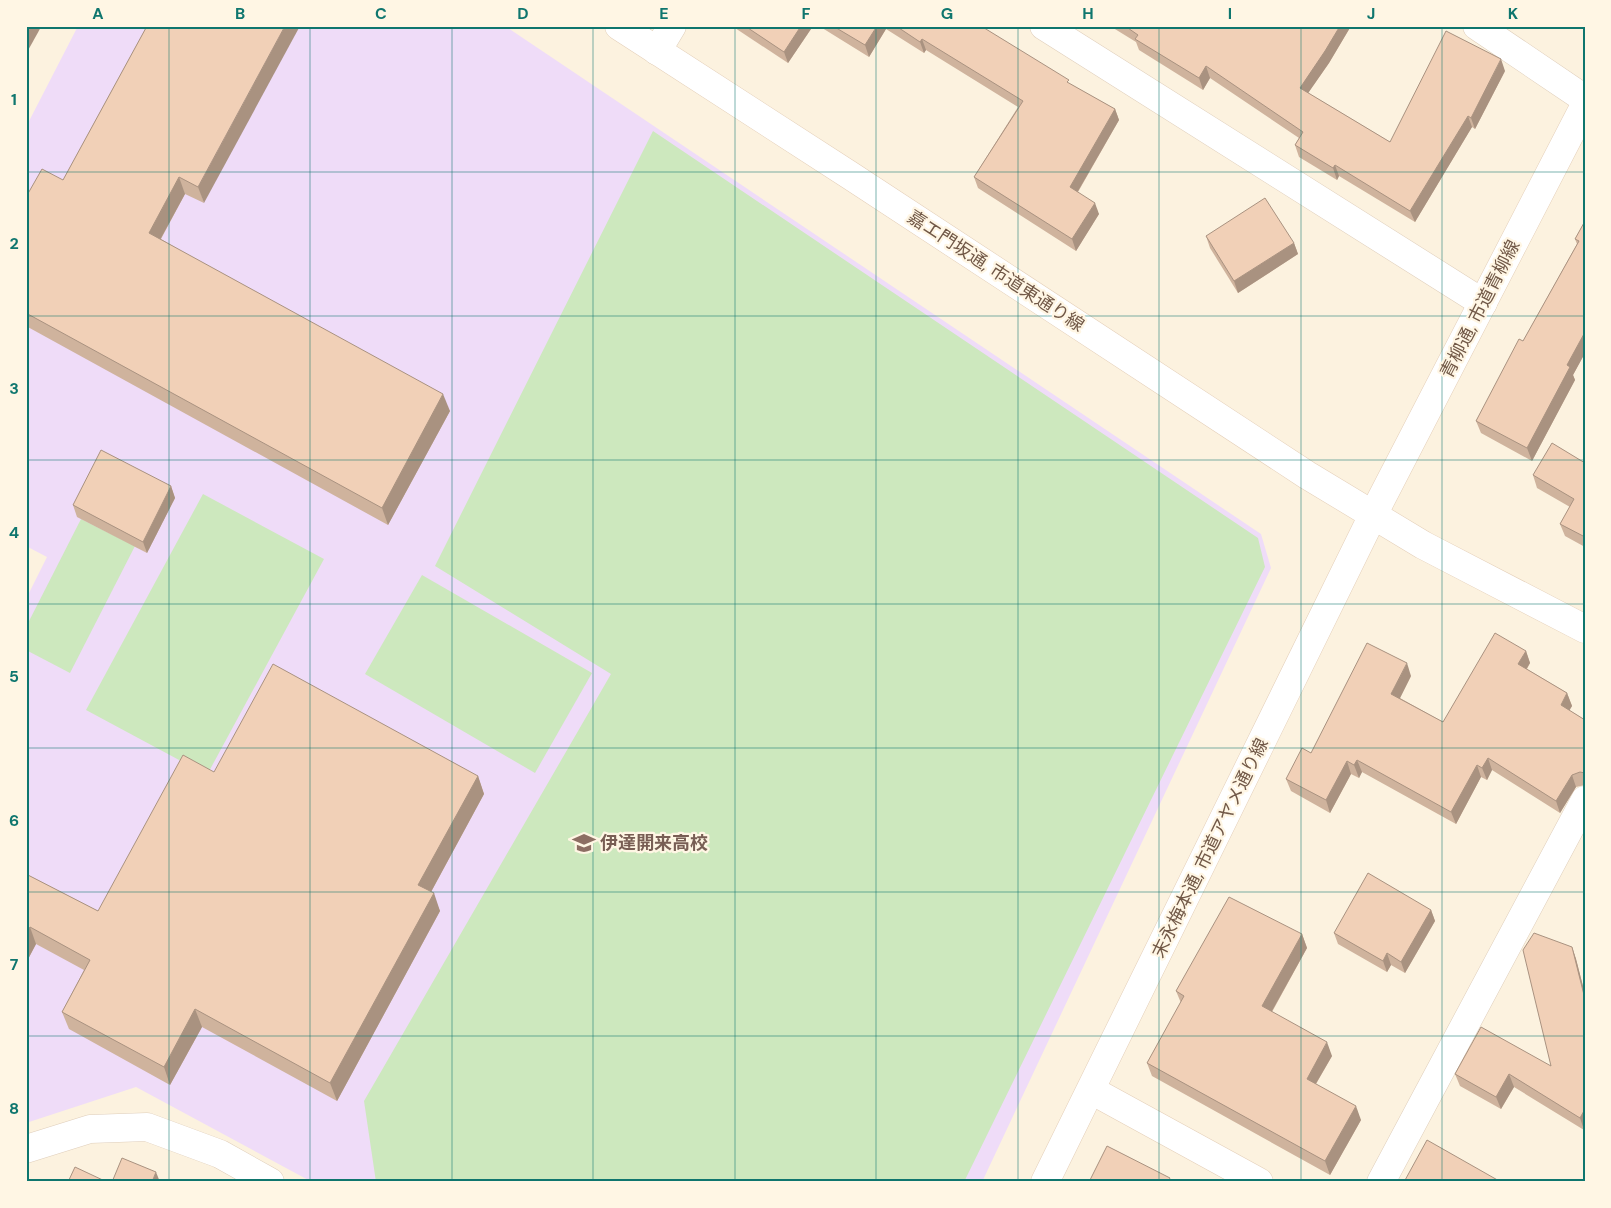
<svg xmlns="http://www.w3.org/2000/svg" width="1611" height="1208" font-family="'DM Sans','Noto Sans JP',sans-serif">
<rect width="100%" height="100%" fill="#fcf2df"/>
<path fill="#efdcf8" d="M 78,26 L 505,26 L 1261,534 L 1271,568 L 982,1182 L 312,1182 L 136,1087 L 26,1123 L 26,599 L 47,557 L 26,546 L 26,127 Z"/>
<g fill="#cde8be">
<path d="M 653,131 L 1258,538 L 1265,567 L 964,1182 L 376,1182 L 364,1101 L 611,674 L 435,566 Z"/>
<path d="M 203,494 L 324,559 L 207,775 L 86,710 Z"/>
<path d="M 81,519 L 135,546 L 70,673 L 26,650 L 26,627 Z"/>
<path d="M 422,575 L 592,673 L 535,773 L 365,674 Z"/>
</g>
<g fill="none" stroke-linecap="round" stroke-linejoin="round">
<defs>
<g id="street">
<path d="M 1044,26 L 1483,303"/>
<path d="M 1477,26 L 1585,99"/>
<path d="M 657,51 L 672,26"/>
<path d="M 26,1149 L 90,1129 L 147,1127 L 220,1154 L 270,1182"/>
<path d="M 1381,1182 L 1585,800"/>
</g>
<g id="secondary">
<path d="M 619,26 L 851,176 L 1307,475 L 1423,545 L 1585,629"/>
<path d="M 1091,1090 L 1259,1182"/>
<path d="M 1045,1182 L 1374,513 L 1585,105"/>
</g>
</defs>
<use href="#street" stroke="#dfcebb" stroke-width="29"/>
<use href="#secondary" stroke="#e4cfb9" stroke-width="29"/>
<use href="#street" stroke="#fff" stroke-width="28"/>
<use href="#secondary" stroke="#fff" stroke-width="28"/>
</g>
<g fill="#cfb39d">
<path d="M 147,26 L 204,203 L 185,194 L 161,239 L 450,411 L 388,525 L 26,326 L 26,197 L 63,180 Z"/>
<path d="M 732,26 L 813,26 L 788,63 Z"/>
<path d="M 819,26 L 981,26 L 1070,84 L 1115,109 L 1119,120 L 1078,192 L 1099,214 L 1076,251 L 978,188 L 974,177 L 1018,107 L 926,50 L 924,53 L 886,29 L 869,57 Z"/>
<path d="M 1110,26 L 1351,26 L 1329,63 L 1308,93 L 1390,142 L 1505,71 L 1475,129 L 1472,127 L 1415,222 L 1339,176 L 1337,180 L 1299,157 L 1295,145 L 1299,138 L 1210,78 L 1203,90 L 1139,50 L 1136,42 Z"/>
<path d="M 1585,221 L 1585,353 L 1573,375 L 1575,380 L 1532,461 L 1481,433 L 1476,421 L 1523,341 L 1577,244 L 1575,239 Z"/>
<path d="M 1206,236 L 1294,243 L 1298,254 L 1238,293 L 1210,248 Z"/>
<path d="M 1585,463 L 1585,547 L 1565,536 L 1560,524 L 1570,507 L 1537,488 L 1533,475 Z"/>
<path d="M 171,486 L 175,498 L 147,553 L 77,517 L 73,505 Z"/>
<path d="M 1526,651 L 1530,663 L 1527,669 L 1567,693 L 1572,706 L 1569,710 L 1585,720 L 1585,785 L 1576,787 L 1560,813 L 1492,770 L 1487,780 L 1481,777 L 1456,824 L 1362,772 L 1359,778 L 1351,774 L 1330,813 L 1291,791 L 1286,779 L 1311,753 L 1411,676 L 1400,698 L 1443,722 Z"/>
<path d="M 214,772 L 478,776 L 484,794 L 431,892 L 440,911 L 337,1101 L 202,1027 L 170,1085 L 69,1029 L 62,1012 L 84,970 L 36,944 L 26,963 L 26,874 L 98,911 Z"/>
<path d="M 1431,910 L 1435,921 L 1405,973 L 1391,965 L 1387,972 L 1338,944 L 1334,933 Z"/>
<path d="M 1302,934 L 1307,948 L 1272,1012 L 1332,1056 L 1316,1084 L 1361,1120 L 1330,1175 L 1152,1076 L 1147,1063 L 1181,1003 L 1176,991 Z"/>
<path d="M 1572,947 L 1576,959 L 1585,994 L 1585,1129 L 1584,1130 L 1514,1087 L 1501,1109 L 1460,1086 L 1455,1074 L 1551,1066 Z"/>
</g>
<g fill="#a99280">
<path d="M 31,26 L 41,26 L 41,27 L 26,54 L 26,35 Z"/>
<path d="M 285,26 L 300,26 L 204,203 L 198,187 Z"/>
<path d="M 801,26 L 813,26 L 788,63 L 784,52 Z"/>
<path d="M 877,26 L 885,26 L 886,29 L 869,57 L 865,45 Z"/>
<path d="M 1340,26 L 1351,26 L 1329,63 L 1304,99 L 1300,88 Z"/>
<path d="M 922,39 L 926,50 L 924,53 L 920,42 Z"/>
<path d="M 1501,59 L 1505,71 L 1475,129 L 1471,118 Z"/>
<path d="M 1206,66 L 1210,78 L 1203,90 L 1199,78 Z"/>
<path d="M 1115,109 L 1119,120 L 1074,198 L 1070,187 Z"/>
<path d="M 1468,116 L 1472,127 L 1415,222 L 1410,211 Z"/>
<path d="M 1335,165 L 1339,176 L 1337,180 L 1333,168 Z"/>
<path d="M 179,177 L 185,194 L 155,249 L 149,233 Z"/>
<path d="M 1095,203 L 1099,214 L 1076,251 L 1072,239 Z"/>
<path d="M 1294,243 L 1298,254 L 1238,293 L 1234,281 Z"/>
<path d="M 1585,332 L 1585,353 L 1573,375 L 1575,380 L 1532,461 L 1527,448 L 1567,365 Z"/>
<path d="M 443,394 L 450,411 L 388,525 L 382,508 Z"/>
<path d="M 171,486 L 175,498 L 147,553 L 143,542 Z"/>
<path d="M 1526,651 L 1530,663 L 1522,676 L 1518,664 Z"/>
<path d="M 1407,663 L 1411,676 L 1396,706 L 1391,694 Z"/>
<path d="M 1567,693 L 1572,706 L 1565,718 L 1561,705 Z"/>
<path d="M 1488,758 L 1492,770 L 1487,780 L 1482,768 Z"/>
<path d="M 1357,760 L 1362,772 L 1359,778 L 1354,765 Z"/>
<path d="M 1347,761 L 1351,774 L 1330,813 L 1326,800 Z"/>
<path d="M 1477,765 L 1481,777 L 1456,824 L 1451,812 Z"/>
<path d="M 1572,775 L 1576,787 L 1560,813 L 1556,801 Z"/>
<path d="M 478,776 L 484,794 L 425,903 L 418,885 Z"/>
<path d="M 434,893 L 440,911 L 337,1101 L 330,1083 Z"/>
<path d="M 1431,910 L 1435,921 L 1405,973 L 1401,962 Z"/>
<path d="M 30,927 L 36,944 L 26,963 L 26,933 Z"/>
<path d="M 1302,934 L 1307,948 L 1267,1020 L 1262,1006 Z"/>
<path d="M 1572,947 L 1576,959 L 1585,994 L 1585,1000 Z"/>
<path d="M 1387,953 L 1391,965 L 1387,972 L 1383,961 Z"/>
<path d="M 195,1009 L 202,1027 L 170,1085 L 164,1067 Z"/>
<path d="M 1327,1042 L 1332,1056 L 1311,1092 L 1307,1079 Z"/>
<path d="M 1509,1074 L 1514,1087 L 1501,1109 L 1496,1097 Z"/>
<path d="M 1356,1106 L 1361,1120 L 1330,1175 L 1325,1161 Z"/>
<path d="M 1585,1109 L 1585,1129 L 1584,1130 L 1580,1118 Z"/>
<path d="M 156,1172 L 160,1182 L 152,1182 Z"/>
</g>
<g fill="#f1d0b7" stroke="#a99280">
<path d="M 26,26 L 31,26 L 26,35 Z"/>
<path d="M 147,26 L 285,26 L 198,187 L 179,177 L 149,233 L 443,394 L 382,508 L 26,313 L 26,197 L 42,169 L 63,180 Z"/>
<path d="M 745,26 L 801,26 L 784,52 Z"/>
<path d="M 833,26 L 877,26 L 865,45 Z"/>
<path d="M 896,26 L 981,26 L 1069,80 L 1067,82 L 1115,109 L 1070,187 L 1095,203 L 1072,239 L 974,177 L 1023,101 L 922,39 L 920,42 Z"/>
<path d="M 1125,26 L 1340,26 L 1325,51 L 1300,88 L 1390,142 L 1446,31 L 1501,59 L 1471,118 L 1468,116 L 1410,211 L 1335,165 L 1333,168 L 1295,145 L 1303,132 L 1206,66 L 1199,78 L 1135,39 L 1138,35 Z"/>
<path d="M 1265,198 L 1294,243 L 1234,281 L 1206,236 Z"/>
<path d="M 1585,221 L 1585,332 L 1567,365 L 1570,367 L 1527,448 L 1476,421 L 1519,339 L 1523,341 L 1579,241 L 1575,239 Z"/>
<path d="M 1552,443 L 1585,463 L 1585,537 L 1560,524 L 1574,499 L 1533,475 Z"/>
<path d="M 101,450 L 171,486 L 143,542 L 73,505 Z"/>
<path d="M 1495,633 L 1526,651 L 1518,664 L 1567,693 L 1561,705 L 1585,720 L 1585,773 L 1580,772 L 1572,775 L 1556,801 L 1488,758 L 1482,768 L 1477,765 L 1451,812 L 1357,760 L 1354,765 L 1347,761 L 1326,800 L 1286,779 L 1302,748 L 1311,753 L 1367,643 L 1407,663 L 1391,694 L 1443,722 Z"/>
<path d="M 273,664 L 478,776 L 418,885 L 434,893 L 330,1083 L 195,1009 L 164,1067 L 62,1012 L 90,960 L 30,927 L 26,933 L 26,874 L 98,911 L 183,755 L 214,772 Z"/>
<path d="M 1368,873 L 1431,910 L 1401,962 L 1387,953 L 1383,961 L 1334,933 Z"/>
<path d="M 1229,897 L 1302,934 L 1262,1006 L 1327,1042 L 1307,1079 L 1356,1106 L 1325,1161 L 1147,1063 L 1184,996 L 1176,991 Z"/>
<path d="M 1534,933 L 1572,947 L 1585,999 L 1585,1109 L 1580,1118 L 1509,1074 L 1496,1097 L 1455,1074 L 1481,1027 L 1551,1066 L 1523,950 Z"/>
<path d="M 1427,1140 L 1501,1182 L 1404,1182 Z"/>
<path d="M 1107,1146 L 1170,1178 L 1168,1182 L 1089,1182 Z"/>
<path d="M 122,1158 L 156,1172 L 152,1182 L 112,1182 Z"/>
<path d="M 75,1167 L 107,1182 L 68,1182 Z"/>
</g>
<path fill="none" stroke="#0f766e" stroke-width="1" stroke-opacity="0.55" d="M 169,26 L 169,1182M 310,26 L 310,1182M 452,26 L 452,1182M 593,26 L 593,1182M 735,26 L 735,1182M 876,26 L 876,1182M 1018,26 L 1018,1182M 1159,26 L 1159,1182M 1301,26 L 1301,1182M 1442,26 L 1442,1182M 26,172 L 1585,172M 26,316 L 1585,316M 26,460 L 1585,460M 26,604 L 1585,604M 26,748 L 1585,748M 26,892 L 1585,892M 26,1036 L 1585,1036"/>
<defs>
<symbol id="school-bare" viewBox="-9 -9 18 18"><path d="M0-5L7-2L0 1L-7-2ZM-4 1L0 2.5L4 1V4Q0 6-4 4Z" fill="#8d6e63" stroke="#fff6e4" stroke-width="2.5" paint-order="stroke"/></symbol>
</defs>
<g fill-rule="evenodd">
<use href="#school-bare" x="568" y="827" width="32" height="32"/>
</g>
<g text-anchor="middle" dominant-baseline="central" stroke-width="4.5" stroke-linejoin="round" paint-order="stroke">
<g font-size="18" fill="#715847" stroke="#fff6e4">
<text transform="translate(996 271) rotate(33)">嘉エ門坂通, 市道東通り線</text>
<text transform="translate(1480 309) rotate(-63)">青柳通, 市道青柳線</text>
<text transform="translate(1210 848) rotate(-64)">末永梅本通, 市道アヤメ通り線</text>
</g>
<g font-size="18" font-weight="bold" fill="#785e54" stroke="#fff6e4" text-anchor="start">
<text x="600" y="843">伊達開来高校</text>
</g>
</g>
<rect width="1611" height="1208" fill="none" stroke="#fff6e4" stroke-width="55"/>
<rect x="28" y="28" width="1556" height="1152" fill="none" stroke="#0f766e" stroke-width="2"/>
<g font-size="16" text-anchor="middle" font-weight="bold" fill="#0f766e">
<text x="98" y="19">A</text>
<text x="240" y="19">B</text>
<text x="381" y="19">C</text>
<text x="523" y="19">D</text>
<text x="664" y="19">E</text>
<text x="806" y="19">F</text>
<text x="947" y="19">G</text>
<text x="1088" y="19">H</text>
<text x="1230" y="19">I</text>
<text x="1371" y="19">J</text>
<text x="1513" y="19">K</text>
<text x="14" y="105">1</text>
<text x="14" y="249">2</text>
<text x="14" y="394">3</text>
<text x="14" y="538">4</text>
<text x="14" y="682">5</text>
<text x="14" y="826">6</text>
<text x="14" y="970">7</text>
<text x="14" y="1114">8</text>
</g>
</svg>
